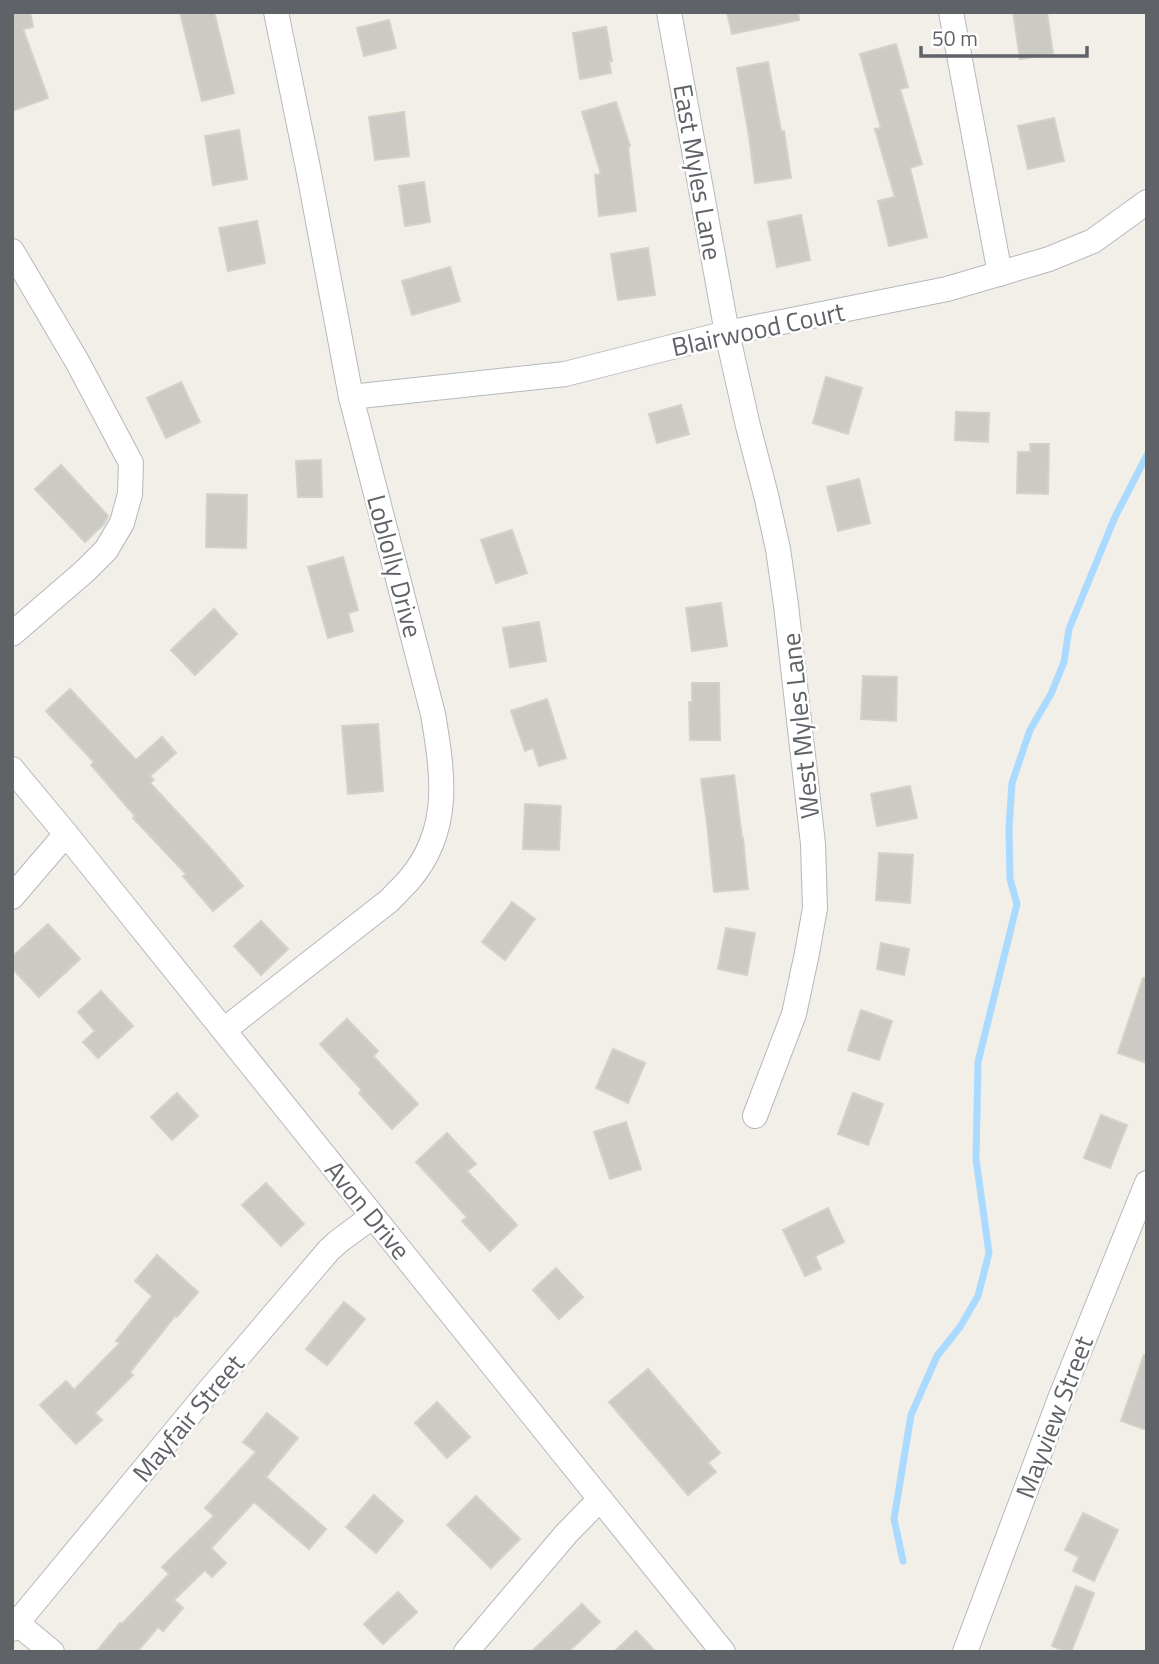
<svg xmlns="http://www.w3.org/2000/svg" width="1159" height="1664" font-family="'Titillium Web',sans-serif">
<rect width="100%" height="100%" fill="#f1efe8"/>
<g fill="none" stroke-linecap="round" stroke-linejoin="round">
<path stroke="#aadaff" stroke-width="7" d="M 903,1561 L 894,1519 L 911,1415 L 937,1356 L 960,1327 L 978,1296 L 989,1253 L 976,1159 L 978,1062 L 1017,904 L 1010,879 L 1009,828 L 1012,783 L 1030,730 L 1051,694 L 1064,662 L 1069,629 L 1115,517 L 1147,455"/>
</g>
<g fill="#cccac5" stroke="#d6d1c6" stroke-width="2">
<path d="M 12,12 L 30,12 L 33,27 L 23,29 L 48,98 L 12,111 Z"/>
<path d="M 180,12 L 214,12 L 234,93 L 202,101 Z"/>
<path d="M 727,12 L 798,12 L 799,20 L 732,34 Z"/>
<path d="M 1013,12 L 1047,12 L 1053,54 L 1020,59 Z"/>
<path d="M 389,20 L 396,48 L 364,56 L 357,28 Z"/>
<path d="M 606,27 L 612,61 L 609,61 L 611,73 L 580,79 L 573,33 Z"/>
<path d="M 896,44 L 908,87 L 900,89 L 922,164 L 910,168 L 927,237 L 889,246 L 878,201 L 895,197 L 875,129 L 881,128 L 860,54 Z"/>
<path d="M 768,62 L 781,131 L 784,131 L 791,178 L 755,183 L 749,136 L 737,68 Z"/>
<path d="M 616,102 L 630,146 L 628,147 L 636,211 L 599,216 L 595,175 L 601,174 L 582,112 Z"/>
<path d="M 404,112 L 409,156 L 375,160 L 369,117 Z"/>
<path d="M 1054,118 L 1064,161 L 1028,169 L 1018,126 Z"/>
<path d="M 239,130 L 247,179 L 213,185 L 205,136 Z"/>
<path d="M 424,182 L 430,222 L 405,226 L 399,186 Z"/>
<path d="M 801,215 L 810,260 L 777,267 L 768,222 Z"/>
<path d="M 257,221 L 265,263 L 228,271 L 219,228 Z"/>
<path d="M 648,248 L 655,295 L 618,300 L 611,254 Z"/>
<path d="M 450,267 L 460,301 L 412,315 L 402,281 Z"/>
<path d="M 826,377 L 862,388 L 848,434 L 813,423 Z"/>
<path d="M 181,382 L 200,422 L 166,438 L 147,398 Z"/>
<path d="M 681,405 L 689,434 L 657,443 L 649,414 Z"/>
<path d="M 956,412 L 989,413 L 988,442 L 955,440 Z"/>
<path d="M 1030,444 L 1049,444 L 1048,494 L 1017,493 L 1018,452 L 1031,452 Z"/>
<path d="M 321,460 L 322,497 L 298,497 L 296,461 Z"/>
<path d="M 61,465 L 108,516 L 104,524 L 85,542 L 35,489 Z"/>
<path d="M 859,479 L 870,523 L 838,531 L 827,487 Z"/>
<path d="M 207,494 L 247,495 L 246,548 L 206,547 Z"/>
<path d="M 512,530 L 527,573 L 496,583 L 481,540 Z"/>
<path d="M 343,557 L 358,610 L 348,613 L 353,631 L 328,638 L 308,567 Z"/>
<path d="M 721,603 L 727,646 L 692,651 L 686,608 Z"/>
<path d="M 214,609 L 237,634 L 195,675 L 171,650 Z"/>
<path d="M 539,622 L 546,661 L 510,667 L 503,628 Z"/>
<path d="M 863,676 L 897,677 L 896,721 L 861,719 Z"/>
<path d="M 692,683 L 719,683 L 720,740 L 690,740 L 689,702 L 692,702 Z"/>
<path d="M 70,689 L 136,760 L 162,737 L 176,753 L 150,776 L 154,780 L 150,783 L 213,851 L 243,886 L 213,911 L 183,876 L 186,874 L 133,818 L 135,816 L 91,765 L 94,762 L 46,711 Z"/>
<path d="M 547,699 L 566,758 L 539,766 L 533,748 L 525,751 L 511,711 Z"/>
<path d="M 378,724 L 383,791 L 348,794 L 342,726 Z"/>
<path d="M 734,775 L 742,838 L 743,838 L 748,889 L 714,892 L 707,823 L 701,779 Z"/>
<path d="M 910,786 L 917,818 L 877,826 L 871,794 Z"/>
<path d="M 525,804 L 561,806 L 559,850 L 523,849 Z"/>
<path d="M 879,853 L 913,855 L 910,903 L 876,900 Z"/>
<path d="M 512,902 L 535,919 L 505,960 L 482,942 Z"/>
<path d="M 261,921 L 288,949 L 261,975 L 234,946 Z"/>
<path d="M 48,924 L 80,959 L 39,997 L 12,968 L 12,957 Z"/>
<path d="M 726,928 L 755,933 L 747,975 L 718,969 Z"/>
<path d="M 881,943 L 909,949 L 904,975 L 877,969 Z"/>
<path d="M 1143,978 L 1147,978 L 1147,1063 L 1118,1053 Z"/>
<path d="M 101,991 L 133,1026 L 98,1058 L 83,1042 L 95,1031 L 78,1012 Z"/>
<path d="M 861,1010 L 892,1021 L 879,1060 L 848,1050 Z"/>
<path d="M 347,1019 L 378,1051 L 373,1056 L 418,1104 L 392,1129 L 359,1093 L 362,1090 L 320,1044 Z"/>
<path d="M 613,1049 L 645,1063 L 628,1103 L 596,1088 Z"/>
<path d="M 177,1093 L 198,1116 L 172,1140 L 151,1117 Z"/>
<path d="M 853,1093 L 883,1104 L 868,1145 L 838,1134 Z"/>
<path d="M 1101,1115 L 1127,1125 L 1110,1168 L 1084,1158 Z"/>
<path d="M 626,1122 L 641,1169 L 610,1179 L 594,1132 Z"/>
<path d="M 447,1133 L 476,1164 L 467,1171 L 517,1225 L 490,1251 L 462,1221 L 467,1217 L 416,1162 Z"/>
<path d="M 266,1183 L 304,1224 L 281,1246 L 242,1205 Z"/>
<path d="M 828,1208 L 844,1242 L 815,1256 L 821,1269 L 805,1276 L 783,1230 Z"/>
<path d="M 157,1255 L 198,1292 L 177,1317 L 175,1316 L 130,1372 L 133,1375 L 95,1413 L 102,1420 L 76,1444 L 40,1405 L 66,1381 L 74,1390 L 120,1343 L 116,1341 L 152,1296 L 135,1281 Z"/>
<path d="M 556,1268 L 583,1297 L 559,1319 L 533,1290 Z"/>
<path d="M 344,1302 L 365,1319 L 327,1365 L 306,1349 Z"/>
<path d="M 1144,1355 L 1147,1356 L 1147,1430 L 1121,1421 Z"/>
<path d="M 648,1369 L 720,1453 L 708,1463 L 716,1472 L 688,1495 L 609,1402 Z"/>
<path d="M 437,1402 L 470,1437 L 447,1458 L 415,1423 Z"/>
<path d="M 267,1413 L 298,1438 L 266,1477 L 326,1529 L 309,1549 L 254,1502 L 211,1548 L 226,1563 L 212,1577 L 205,1570 L 174,1600 L 183,1608 L 163,1631 L 158,1627 L 137,1652 L 96,1652 L 120,1623 L 122,1624 L 169,1574 L 162,1567 L 214,1516 L 205,1508 L 256,1452 L 243,1442 Z"/>
<path d="M 374,1495 L 403,1521 L 376,1553 L 346,1527 Z"/>
<path d="M 476,1496 L 520,1539 L 491,1568 L 447,1525 Z"/>
<path d="M 1083,1513 L 1118,1530 L 1094,1581 L 1073,1571 L 1079,1557 L 1065,1550 Z"/>
<path d="M 1076,1586 L 1094,1593 L 1071,1652 L 1066,1652 L 1052,1646 Z"/>
<path d="M 398,1592 L 417,1612 L 383,1644 L 364,1624 Z"/>
<path d="M 582,1604 L 600,1622 L 568,1652 L 531,1652 Z"/>
<path d="M 636,1631 L 656,1652 L 614,1652 Z"/>
</g>
<g fill="none" stroke-linecap="round" stroke-linejoin="round">
<defs>
<g id="street">
<path d="M 669,12 L 727,333 L 748,426 L 766,495 L 778,549 L 786,605 L 813,844 L 815,908 L 807,953 L 794,1014 L 755,1116"/>
<path d="M 951,12 L 1000,274"/>
<path d="M 12,251 L 78,363 L 131,463 L 130,494 L 122,523 L 106,550 L 85,571 L 12,634"/>
<path d="M 351,397 L 565,374 L 727,333 L 947,289 L 1049,259 L 1093,241 L 1147,202"/>
<path d="M 12,769 L 66,834 L 723,1652"/>
<path d="M 12,897 L 66,834"/>
<path d="M 224,1030 L 390,900 C 396,893 403,887 409,880 C 452,830 443,774 433,714 L 351,397 L 308,168 L 276,12"/>
<path d="M 12,1619 L 52,1652"/>
<path d="M 12,1629 L 208,1392 L 329,1250 L 339,1241 L 373,1216"/>
<path d="M 466,1652 L 566,1534 L 600,1499"/>
<path d="M 965,1652 L 1061,1396 L 1147,1183"/>
</g>
</defs>
<use href="#street" stroke="#b5b8bc" stroke-width="26"/>
<use href="#street" stroke="#fff" stroke-width="24"/>
</g>
<g text-anchor="middle" dominant-baseline="central" stroke-width="5" stroke-linejoin="round" paint-order="stroke">
<g font-size="26" fill="#5f6368" stroke="#fff">
<text transform="translate(698 172) rotate(80)">East Myles Lane</text>
<text transform="translate(758 329) rotate(-12)">Blairwood Court</text>
<text transform="translate(395 566) rotate(75)">Loblolly Drive</text>
<text transform="translate(800 726) rotate(-96)">West Myles Lane</text>
<text transform="translate(368 1210) rotate(51)">Avon Drive</text>
<text transform="translate(1054 1417) rotate(-69)">Mayview Street</text>
<text transform="translate(188 1418) rotate(-50)">Mayfair Street</text>
</g>
</g>
<rect width="1159" height="1664" fill="none" stroke="#5f6368" stroke-width="28"/>
<path d="M921 46v10h166v-10" fill="none" stroke="#5f6368" stroke-width="3.5"/>
<text x="932" y="46" font-size="21" fill="#5f6368" stroke="#ffffff" stroke-width="5" paint-order="stroke">50 m</text>
</svg>
